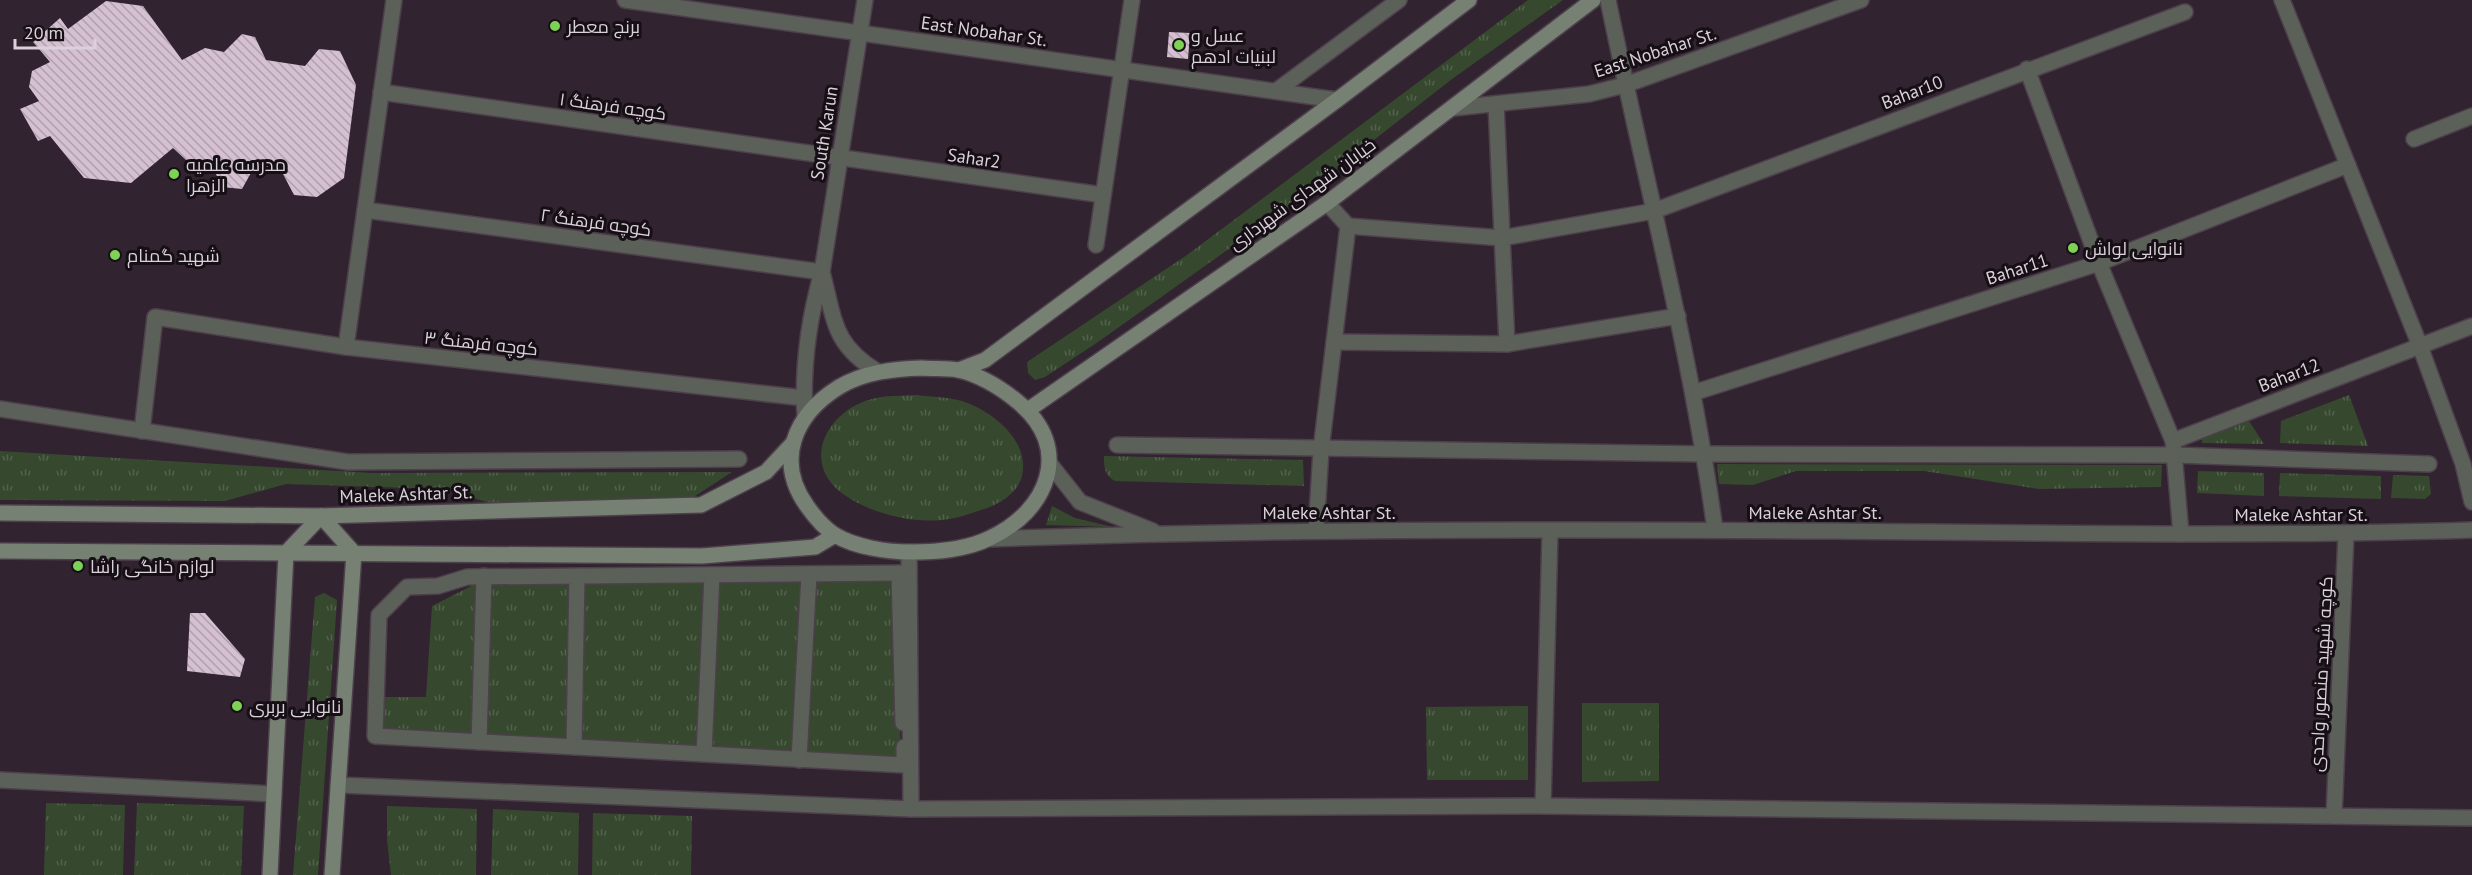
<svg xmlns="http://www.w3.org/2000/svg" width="2472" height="875" font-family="'PT Sans',Cairo,sans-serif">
<defs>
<pattern id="grass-tufts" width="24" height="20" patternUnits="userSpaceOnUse" patternTransform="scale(1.5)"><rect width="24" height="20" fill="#36492e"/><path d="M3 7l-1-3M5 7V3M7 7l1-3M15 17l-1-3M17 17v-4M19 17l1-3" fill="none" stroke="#52624c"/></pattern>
<pattern id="building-back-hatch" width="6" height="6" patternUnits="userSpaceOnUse" patternTransform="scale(1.5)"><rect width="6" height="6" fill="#d5c0d2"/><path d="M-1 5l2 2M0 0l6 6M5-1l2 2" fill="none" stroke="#b0a0ae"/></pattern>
</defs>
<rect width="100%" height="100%" fill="#322330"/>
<g fill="url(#grass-tufts)">
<path d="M 1528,0 L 1563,0 L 1452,79 L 1292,204 L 1098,342 L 1045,377 L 1035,380 L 1028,373 L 1027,362 L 1187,255 Z"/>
<path d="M 917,395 C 932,397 948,397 962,401 C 992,411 1030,440 1022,476 C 1017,496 995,506 978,511 C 966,515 954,519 942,520 C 910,523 869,513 843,494 C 799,462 828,410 872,399 C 886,395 902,396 917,395 Z"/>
<path d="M 2349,395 L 2368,446 L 2280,443 L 2281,421 Z"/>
<path d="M 2249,421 L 2264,444 L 2202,443 L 2202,437 Z"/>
<path d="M 0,451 L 372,473 L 732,472 L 692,498 L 505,507 L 441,489 L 286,484 L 225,501 L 0,500 Z"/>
<path d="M 1104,456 L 1303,460 L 1304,486 L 1115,481 C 1104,475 1104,467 1104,456 Z"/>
<path d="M 1717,464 L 2162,465 L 2161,487 L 2039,489 L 1924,471 L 1796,471 L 1753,485 L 1719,484 Z"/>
<path d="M 2198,471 L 2264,473 L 2264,496 L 2197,493 Z"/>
<path d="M 2280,473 L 2381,476 L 2381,499 L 2279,496 Z"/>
<path d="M 2393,475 L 2429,476 L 2431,494 L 2425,499 L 2391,498 Z"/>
<path d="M 1052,506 L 1075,518 L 1113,527 L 1046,525 Z"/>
<path d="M 710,579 L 700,750 L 578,744 L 580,580 Z"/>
<path d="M 805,579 L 797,756 L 708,751 L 716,580 Z"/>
<path d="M 895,579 L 901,761 L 803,756 L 813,580 Z"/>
<path d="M 481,581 L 476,738 L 380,732 L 381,697 L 426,697 L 432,606 Z"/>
<path d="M 487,581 L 573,581 L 571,743 L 483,738 Z"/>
<path d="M 324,593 L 337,600 L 318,875 L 293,875 L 315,597 Z"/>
<path d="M 1582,703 L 1659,703 L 1659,781 L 1582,782 Z"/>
<path d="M 1528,706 L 1528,780 L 1427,780 L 1426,707 Z"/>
<path d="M 46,803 L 125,805 L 123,875 L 44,875 Z"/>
<path d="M 137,803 L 244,806 L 241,875 L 134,875 Z"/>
<path d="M 387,806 L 477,809 L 476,875 L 391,875 L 387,840 Z"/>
<path d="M 493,809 L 579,813 L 578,875 L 491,875 Z"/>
<path d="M 593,813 L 692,816 L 691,875 L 592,875 Z"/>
</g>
<g fill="url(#building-back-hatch)">
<path d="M 106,1 L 143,6 L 182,60 L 205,48 L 224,52 L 242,34 L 255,37 L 266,60 L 305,66 L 319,49 L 340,51 L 356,85 L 344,178 L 317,197 L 294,195 L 283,174 L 252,171 L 242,189 L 222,187 L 210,161 L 186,160 L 173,148 L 131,183 L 84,178 L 50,136 L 38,141 L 20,109 L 39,101 L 29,87 L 32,71 L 50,62 L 33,42 L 60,18 L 68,29 Z"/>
<path d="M 1169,32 L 1190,33 L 1188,59 L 1167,57 Z"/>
<path d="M 190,613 L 205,613 L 245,659 L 240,677 L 187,671 Z"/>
</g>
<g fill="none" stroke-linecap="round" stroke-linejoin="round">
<defs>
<g id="pedestrian">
<path d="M 899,573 L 903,723"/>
<path d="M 479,742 L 484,576"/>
<path d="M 574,747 L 577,576"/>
<path d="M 904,747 L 904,765 L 375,736 L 379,615 L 407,587 L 438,586 L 467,577 L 908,573"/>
<path d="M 704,754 L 712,575"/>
<path d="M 799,760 L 809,574"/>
</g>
<g id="minor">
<path d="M 625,0 L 1337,100"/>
<path d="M 1608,0 C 1644,177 1691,351 1715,530"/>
<path d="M 2282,0 L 2420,346 L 2463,464 L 2472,502"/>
<path d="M 2027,69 L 2099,263 L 2173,441 L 2181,534"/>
<path d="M 1276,91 L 1399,0"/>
<path d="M 381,92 L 1103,195"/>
<path d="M 1496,104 L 1507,344"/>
<path d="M 1454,108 L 1589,94 L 1625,85 L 1861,0"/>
<path d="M 2414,139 L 2472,116"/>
<path d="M 365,210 L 822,272"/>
<path d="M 1348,226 L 1502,238 L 1654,211 L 2185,12"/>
<path d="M 1096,245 L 1132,0"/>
<path d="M 1334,342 L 1507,344 L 1678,316"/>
<path d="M 346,347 L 394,0"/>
<path d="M 1693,393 L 2099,263 L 2348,165"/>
<path d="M 0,409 L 348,462 L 739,459"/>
<path d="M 142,431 L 155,317 L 346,347 L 804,398"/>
<path d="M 2173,441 L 2472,326"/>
<path d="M 1117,445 L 1705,454 L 2174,455 L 2429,464"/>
<path d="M 1316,531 L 1321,450 L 1348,226 L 1327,203"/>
<path d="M 909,552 L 911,809"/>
<path d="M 0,780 L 274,794"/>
<path d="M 338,785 L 911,809 L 1543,806 L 2472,818"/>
<path d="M 1543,806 L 1550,531"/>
<path d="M 2334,816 L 2346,534"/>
</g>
<g id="tertiary">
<path d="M 822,272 C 835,320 832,344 878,372"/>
<path d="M 805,418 C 802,369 809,318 822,272 L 865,0"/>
<path d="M 1050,464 L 1080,502 L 1153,531"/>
<path d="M 989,539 C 1270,529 1551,529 1831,531 C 2045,533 2258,537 2472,530"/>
</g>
<g id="secondary">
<path d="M 922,368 C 934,369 947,368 958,370 C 980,375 1001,388 1018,402 C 1074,448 1048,511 990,538 C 966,550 937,552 910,552 C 887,552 855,547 835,535 C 824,528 814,516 807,506 C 775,461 794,415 839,387 C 864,372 893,369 922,368 Z"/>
<path d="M 959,370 L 985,360 L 1337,100 L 1469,0"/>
<path d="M 1028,410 L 1327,203 L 1593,0"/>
<path d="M 0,513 L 321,516 L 701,505 L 766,472 L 793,443"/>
<path d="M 321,516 L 354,553 L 332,875"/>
<path d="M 0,551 L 702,556 L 815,547 L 835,535"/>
<path d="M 270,875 L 286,553 L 321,516"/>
</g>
</defs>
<use href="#pedestrian" stroke="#4d3f4b" stroke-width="18"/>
<use href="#minor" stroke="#4d3f4b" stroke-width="18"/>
<use href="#tertiary" stroke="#4d3f4b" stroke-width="18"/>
<use href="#secondary" stroke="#4d3f4b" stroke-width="18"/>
<use href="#pedestrian" stroke="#5b6058" stroke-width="15"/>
<use href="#minor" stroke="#5b6058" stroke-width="15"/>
<use href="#tertiary" stroke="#5b6058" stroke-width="15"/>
<use href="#secondary" stroke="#768073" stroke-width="15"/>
</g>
<g fill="#7dd154" stroke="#160f15" stroke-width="2">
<circle cx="555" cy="26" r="6"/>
<circle cx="1179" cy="45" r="6"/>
<circle cx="174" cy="174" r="6"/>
<circle cx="2073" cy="248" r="6"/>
<circle cx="115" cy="255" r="6"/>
<circle cx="78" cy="566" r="6"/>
<circle cx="237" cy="706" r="6"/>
</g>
<g text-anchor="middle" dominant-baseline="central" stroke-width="6" stroke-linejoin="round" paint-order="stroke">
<g font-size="18" fill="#dbd1da" stroke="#160f15" text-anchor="start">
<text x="567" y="26">برنج معطر</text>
<text x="1191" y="35">عسل و<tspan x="1191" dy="21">لبنیات ادهم</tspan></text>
<text x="186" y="164">مدرسه علمیه<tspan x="186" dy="21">الزهرا</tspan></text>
<text x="2085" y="248">نانوایی لواش</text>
<text x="127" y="255">شهید گمنام</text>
<text x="90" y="566">لوازم خانگی راشا</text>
<text x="249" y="706">نانوایی بربری</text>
</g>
<g font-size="18" fill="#dbd1da" stroke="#160f15">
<text transform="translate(984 31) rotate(8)">East Nobahar St.</text>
<text transform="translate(1655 52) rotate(-18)">East Nobahar St.</text>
<text transform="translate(1912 92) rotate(-21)">Bahar10</text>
<text transform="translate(613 106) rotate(8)">کوچه فرهنگ ۱</text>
<text transform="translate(824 133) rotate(-81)">South Karun</text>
<text transform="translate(974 158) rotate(8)">Sahar2</text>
<text transform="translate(1302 194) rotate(-36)">خیابان شهدای شهرداری</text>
<text transform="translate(596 222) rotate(8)">کوچه فرهنگ ۲</text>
<text transform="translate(2017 269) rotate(-18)">Bahar11</text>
<text transform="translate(481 343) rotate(6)">کوچه فرهنگ ۳</text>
<text transform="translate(2289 375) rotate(-21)">Bahar12</text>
<text transform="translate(406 494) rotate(-2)">Maleke Ashtar St.</text>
<text x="1329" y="512">Maleke Ashtar St.</text>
<text x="1815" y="512">Maleke Ashtar St.</text>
<text x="2301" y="514">Maleke Ashtar St.</text>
<text transform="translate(2321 674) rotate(-87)">کوچه شهید منصور واحدی</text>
</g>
</g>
<path d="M15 39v9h80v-9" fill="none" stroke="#dbd1da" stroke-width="3"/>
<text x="24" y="39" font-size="18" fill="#dbd1da" stroke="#160f15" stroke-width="4.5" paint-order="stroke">20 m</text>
</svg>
